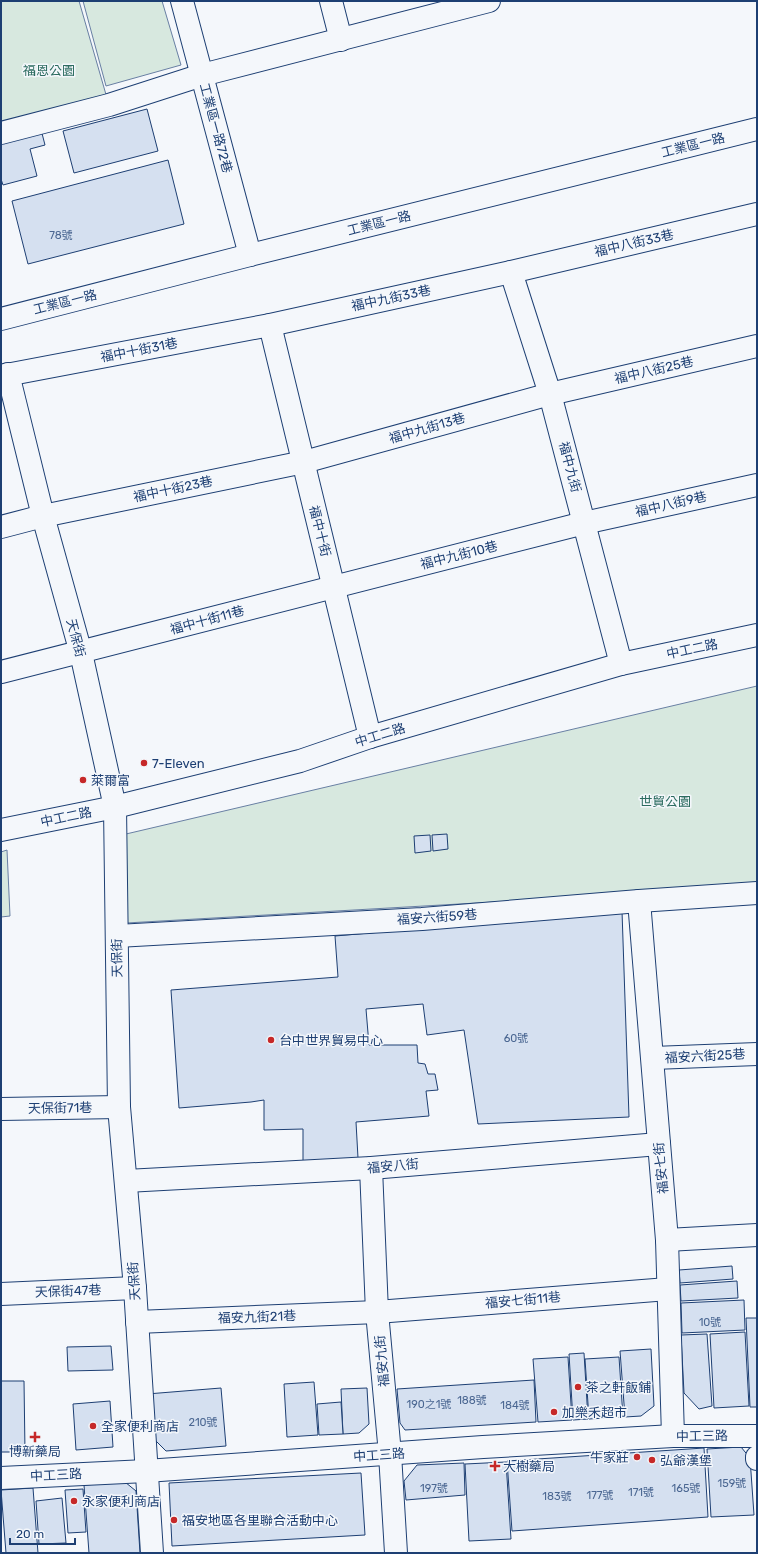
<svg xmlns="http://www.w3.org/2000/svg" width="758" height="1554" font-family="Rubik,'Noto Sans TC',sans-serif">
<rect width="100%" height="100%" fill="#f4f7fb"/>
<g fill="#d7e8df" stroke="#687fa3">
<path d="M 1,1 L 79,1 L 109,105 L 1,133 Z"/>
<path d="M 83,1 L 162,1 L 181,65 L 106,86 Z"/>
<path d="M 757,686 L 757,887 L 126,923 L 126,834 Z"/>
<path d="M 7,850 L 10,916 L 1,917 L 1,852 Z"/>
</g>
<g fill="#d5e0f0" stroke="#1d3f73">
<path d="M 147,109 L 158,151 L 74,173 L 63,131 Z"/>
<path d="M 37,114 L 45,145 L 30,149 L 37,176 L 3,185 L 1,179 L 1,124 Z"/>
<path d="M 168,160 L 184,224 L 28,264 L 12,201 Z"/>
<path d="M 447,834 L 448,849 L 433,851 L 432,835 Z"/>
<path d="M 430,835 L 431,851 L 415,853 L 414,836 Z"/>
<path d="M 622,911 L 629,1117 L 478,1124 L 464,1030 L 427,1035 L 423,1004 L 366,1009 L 369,1045 L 417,1045 L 418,1063 L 425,1064 L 428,1074 L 435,1074 L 438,1090 L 426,1091 L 429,1116 L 356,1122 L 358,1158 L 303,1162 L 303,1129 L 264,1130 L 264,1100 L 251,1102 L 179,1108 L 171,990 L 338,977 L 335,936 Z"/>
<path d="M 732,1266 L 733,1279 L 680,1283 L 679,1270 Z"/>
<path d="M 737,1281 L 738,1298 L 681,1301 L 680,1285 Z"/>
<path d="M 744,1300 L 745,1330 L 682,1333 L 681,1303 Z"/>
<path d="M 746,1318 L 757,1318 L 757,1407 L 750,1407 Z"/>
<path d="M 745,1332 L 749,1406 L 714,1408 L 710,1334 Z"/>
<path d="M 707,1334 L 712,1406 L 699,1409 L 684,1393 L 681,1335 Z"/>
<path d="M 111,1346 L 113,1370 L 68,1371 L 67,1347 Z"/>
<path d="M 651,1349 L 654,1406 L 641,1416 L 625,1417 L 620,1351 Z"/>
<path d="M 584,1353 L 588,1419 L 573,1420 L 569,1354 Z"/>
<path d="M 568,1357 L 572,1420 L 538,1422 L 533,1359 Z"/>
<path d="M 619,1357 L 623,1417 L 589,1419 L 585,1359 Z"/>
<path d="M 534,1380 L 536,1422 L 405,1430 L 400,1423 L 397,1389 Z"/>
<path d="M 1,1381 L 24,1381 L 25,1452 L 1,1452 Z"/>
<path d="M 314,1382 L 318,1435 L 287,1437 L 284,1384 Z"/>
<path d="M 221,1388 L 226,1446 L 166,1451 L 149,1434 L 147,1394 Z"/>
<path d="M 367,1388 L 369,1424 L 359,1433 L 343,1434 L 341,1389 Z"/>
<path d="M 110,1401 L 113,1447 L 76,1450 L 73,1404 Z"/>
<path d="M 341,1402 L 343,1434 L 319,1435 L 317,1404 Z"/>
<path d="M 741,1447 L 750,1458 L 754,1515 L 711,1517 L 707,1449 Z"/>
<path d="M 704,1448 L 708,1517 L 512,1531 L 507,1461 Z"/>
<path d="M 506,1462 L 511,1539 L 469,1541 L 465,1464 Z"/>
<path d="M 464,1463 L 465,1495 L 406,1500 L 404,1481 L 417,1465 Z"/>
<path d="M 361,1473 L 365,1535 L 172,1546 L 169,1483 Z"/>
<path d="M 125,1482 L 136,1491 L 140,1553 L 89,1553 L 84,1485 Z"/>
<path d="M 33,1488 L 38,1553 L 6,1553 L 1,1490 Z"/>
<path d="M 83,1489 L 86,1532 L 68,1533 L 65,1490 Z"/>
<path d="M 62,1498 L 66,1543 L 39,1544 L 36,1501 Z"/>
</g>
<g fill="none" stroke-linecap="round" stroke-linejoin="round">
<defs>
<g id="minor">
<path d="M 182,1 L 250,255"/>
<path d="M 331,1 L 341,40"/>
<path d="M 1,133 L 109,105 L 202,75 L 489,1"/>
<path d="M 511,272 L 550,394 L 621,664"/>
<path d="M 1,319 L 250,255 L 757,129"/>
<path d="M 270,325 L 370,737"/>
<path d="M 8,374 L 43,516 L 81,653 L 115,807 L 119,1107 L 135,1288 L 152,1553"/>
<path d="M 1,376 L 270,325 L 511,272 L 757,214"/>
<path d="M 1,527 L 43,516 L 304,462 L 550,394 L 757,346"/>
<path d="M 1,672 L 584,523 L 757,485"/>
<path d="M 1,830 L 115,807 L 300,761 L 370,737 L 621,664 L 757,635"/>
<path d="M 639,901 L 667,1240 L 673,1436"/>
<path d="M 117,936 L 422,919 L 639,901 L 757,893"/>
<path d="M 653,1058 L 757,1054"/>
<path d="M 1,1109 L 119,1107"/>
<path d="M 371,1168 L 377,1312 L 390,1454 L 396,1553"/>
<path d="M 126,1181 L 371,1168 L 659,1144"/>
<path d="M 667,1240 L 757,1235"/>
<path d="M 1,1294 L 135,1288"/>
<path d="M 137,1322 L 377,1312 L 668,1289"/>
<path d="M 757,1457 L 757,1459"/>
<path d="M 1,1478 L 146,1471 L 483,1447 L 673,1436 L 757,1436"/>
</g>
</defs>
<use href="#minor" stroke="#1d3f73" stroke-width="24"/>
<use href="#minor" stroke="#f4f7fb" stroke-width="22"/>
</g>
<g fill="#c62828" stroke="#f4f7fb" stroke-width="1.5">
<circle cx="144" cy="763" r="4"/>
<circle cx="83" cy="780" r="4"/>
<circle cx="271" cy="1040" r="4"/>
<circle cx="578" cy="1387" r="4"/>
<circle cx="554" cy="1412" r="4"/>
<circle cx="93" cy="1426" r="4"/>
<path d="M33 1431h4v4h4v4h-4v4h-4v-4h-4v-4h4z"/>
<circle cx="637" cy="1457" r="4"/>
<circle cx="652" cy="1460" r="4"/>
<path d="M493 1460h4v4h4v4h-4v4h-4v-4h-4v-4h4z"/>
<circle cx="74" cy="1501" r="4"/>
<circle cx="174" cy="1520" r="4"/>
</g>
<g text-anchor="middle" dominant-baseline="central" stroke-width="3" stroke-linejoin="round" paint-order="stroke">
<g font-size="11" fill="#4b6792">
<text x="61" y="235">78號</text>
<text x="516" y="1038">60號</text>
<text x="710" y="1322">10號</text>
<text x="472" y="1400">188號</text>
<text x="429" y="1404">190之1號</text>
<text x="515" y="1405">184號</text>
<text x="203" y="1422">210號</text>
<text x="732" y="1483">159號</text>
<text x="434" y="1488">197號</text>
<text x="686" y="1488">165號</text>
<text x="641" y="1492">171號</text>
<text x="600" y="1495">177號</text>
<text x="557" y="1496">183號</text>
</g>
<g font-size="13" fill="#2c6c60" stroke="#f4f7fb">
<text x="49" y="70">福恩公園</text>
<text x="665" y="801">世貿公園</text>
</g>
<g font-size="13" fill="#1d3f73" stroke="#f4f7fb">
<text transform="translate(216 128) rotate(75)">工業區一路72巷</text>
<text transform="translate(693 145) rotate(-14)">工業區一路</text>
<text transform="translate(379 223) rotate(-14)">工業區一路</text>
<text transform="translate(634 243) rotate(-13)">福中八街33巷</text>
<text transform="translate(391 298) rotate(-12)">福中九街33巷</text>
<text transform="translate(65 302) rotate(-14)">工業區一路</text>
<text transform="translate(139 350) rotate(-11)">福中十街31巷</text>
<text transform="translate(654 370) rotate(-13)">福中八街25巷</text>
<text transform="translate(427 428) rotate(-16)">福中九街13巷</text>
<text transform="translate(570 467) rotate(75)">福中九街</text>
<text transform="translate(173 489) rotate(-12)">福中十街23巷</text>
<text transform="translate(671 504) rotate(-13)">福中八街9巷</text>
<text transform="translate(320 531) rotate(76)">福中十街</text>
<text transform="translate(459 555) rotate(-14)">福中九街10巷</text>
<text transform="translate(207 620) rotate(-15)">福中十街11巷</text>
<text transform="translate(76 638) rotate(75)">天保街</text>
<text transform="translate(692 649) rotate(-12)">中工二路</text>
<text transform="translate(380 735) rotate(-17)">中工二路</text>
<text transform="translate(66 817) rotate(-12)">中工二路</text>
<text transform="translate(437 917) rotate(-4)">福安六街59巷</text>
<text transform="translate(117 958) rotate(-91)">天保街</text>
<text transform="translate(705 1056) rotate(-3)">福安六街25巷</text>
<text transform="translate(60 1108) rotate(-1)">天保街71巷</text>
<text transform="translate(393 1166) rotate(-5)">福安八街</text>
<text transform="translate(661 1168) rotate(-95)">福安七街</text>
<text transform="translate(134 1281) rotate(-94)">天保街</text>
<text transform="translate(68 1291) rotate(-2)">天保街47巷</text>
<text transform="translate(523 1300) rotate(-5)">福安七街11巷</text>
<text transform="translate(257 1317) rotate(-2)">福安九街21巷</text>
<text transform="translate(382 1361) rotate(-95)">福安九街</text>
<text transform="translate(702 1436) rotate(-1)">中工三路</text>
<text transform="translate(379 1455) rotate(-4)">中工三路</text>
<text transform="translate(56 1475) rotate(-3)">中工三路</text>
</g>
<g font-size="13" fill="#1d3f73" stroke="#f4f7fb" text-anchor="start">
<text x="152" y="763">7-Eleven</text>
<text x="91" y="780">萊爾富</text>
<text x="279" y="1040">台中世界貿易中心</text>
<text x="586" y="1387">茶之軒飯鋪</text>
<text x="562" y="1412">加樂禾超市</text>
<text x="101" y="1426">全家便利商店</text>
<text x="35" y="1451" text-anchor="middle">博新藥局</text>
<text x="629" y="1457" text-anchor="end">牛家莊</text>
<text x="660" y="1460">弘爺漢堡</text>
<text x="503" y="1466">大樹藥局</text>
<text x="82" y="1501">永家便利商店</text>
<text x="182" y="1520">福安地區各里聯合活動中心</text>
</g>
</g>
<rect width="758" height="1554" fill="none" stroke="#1d3f73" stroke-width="4"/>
<path d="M10 1538v6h65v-6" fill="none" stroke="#1d3f73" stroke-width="2"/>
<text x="16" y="1538" font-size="12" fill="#1d3f73" stroke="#f4f7fb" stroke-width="3" paint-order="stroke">20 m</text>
</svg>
